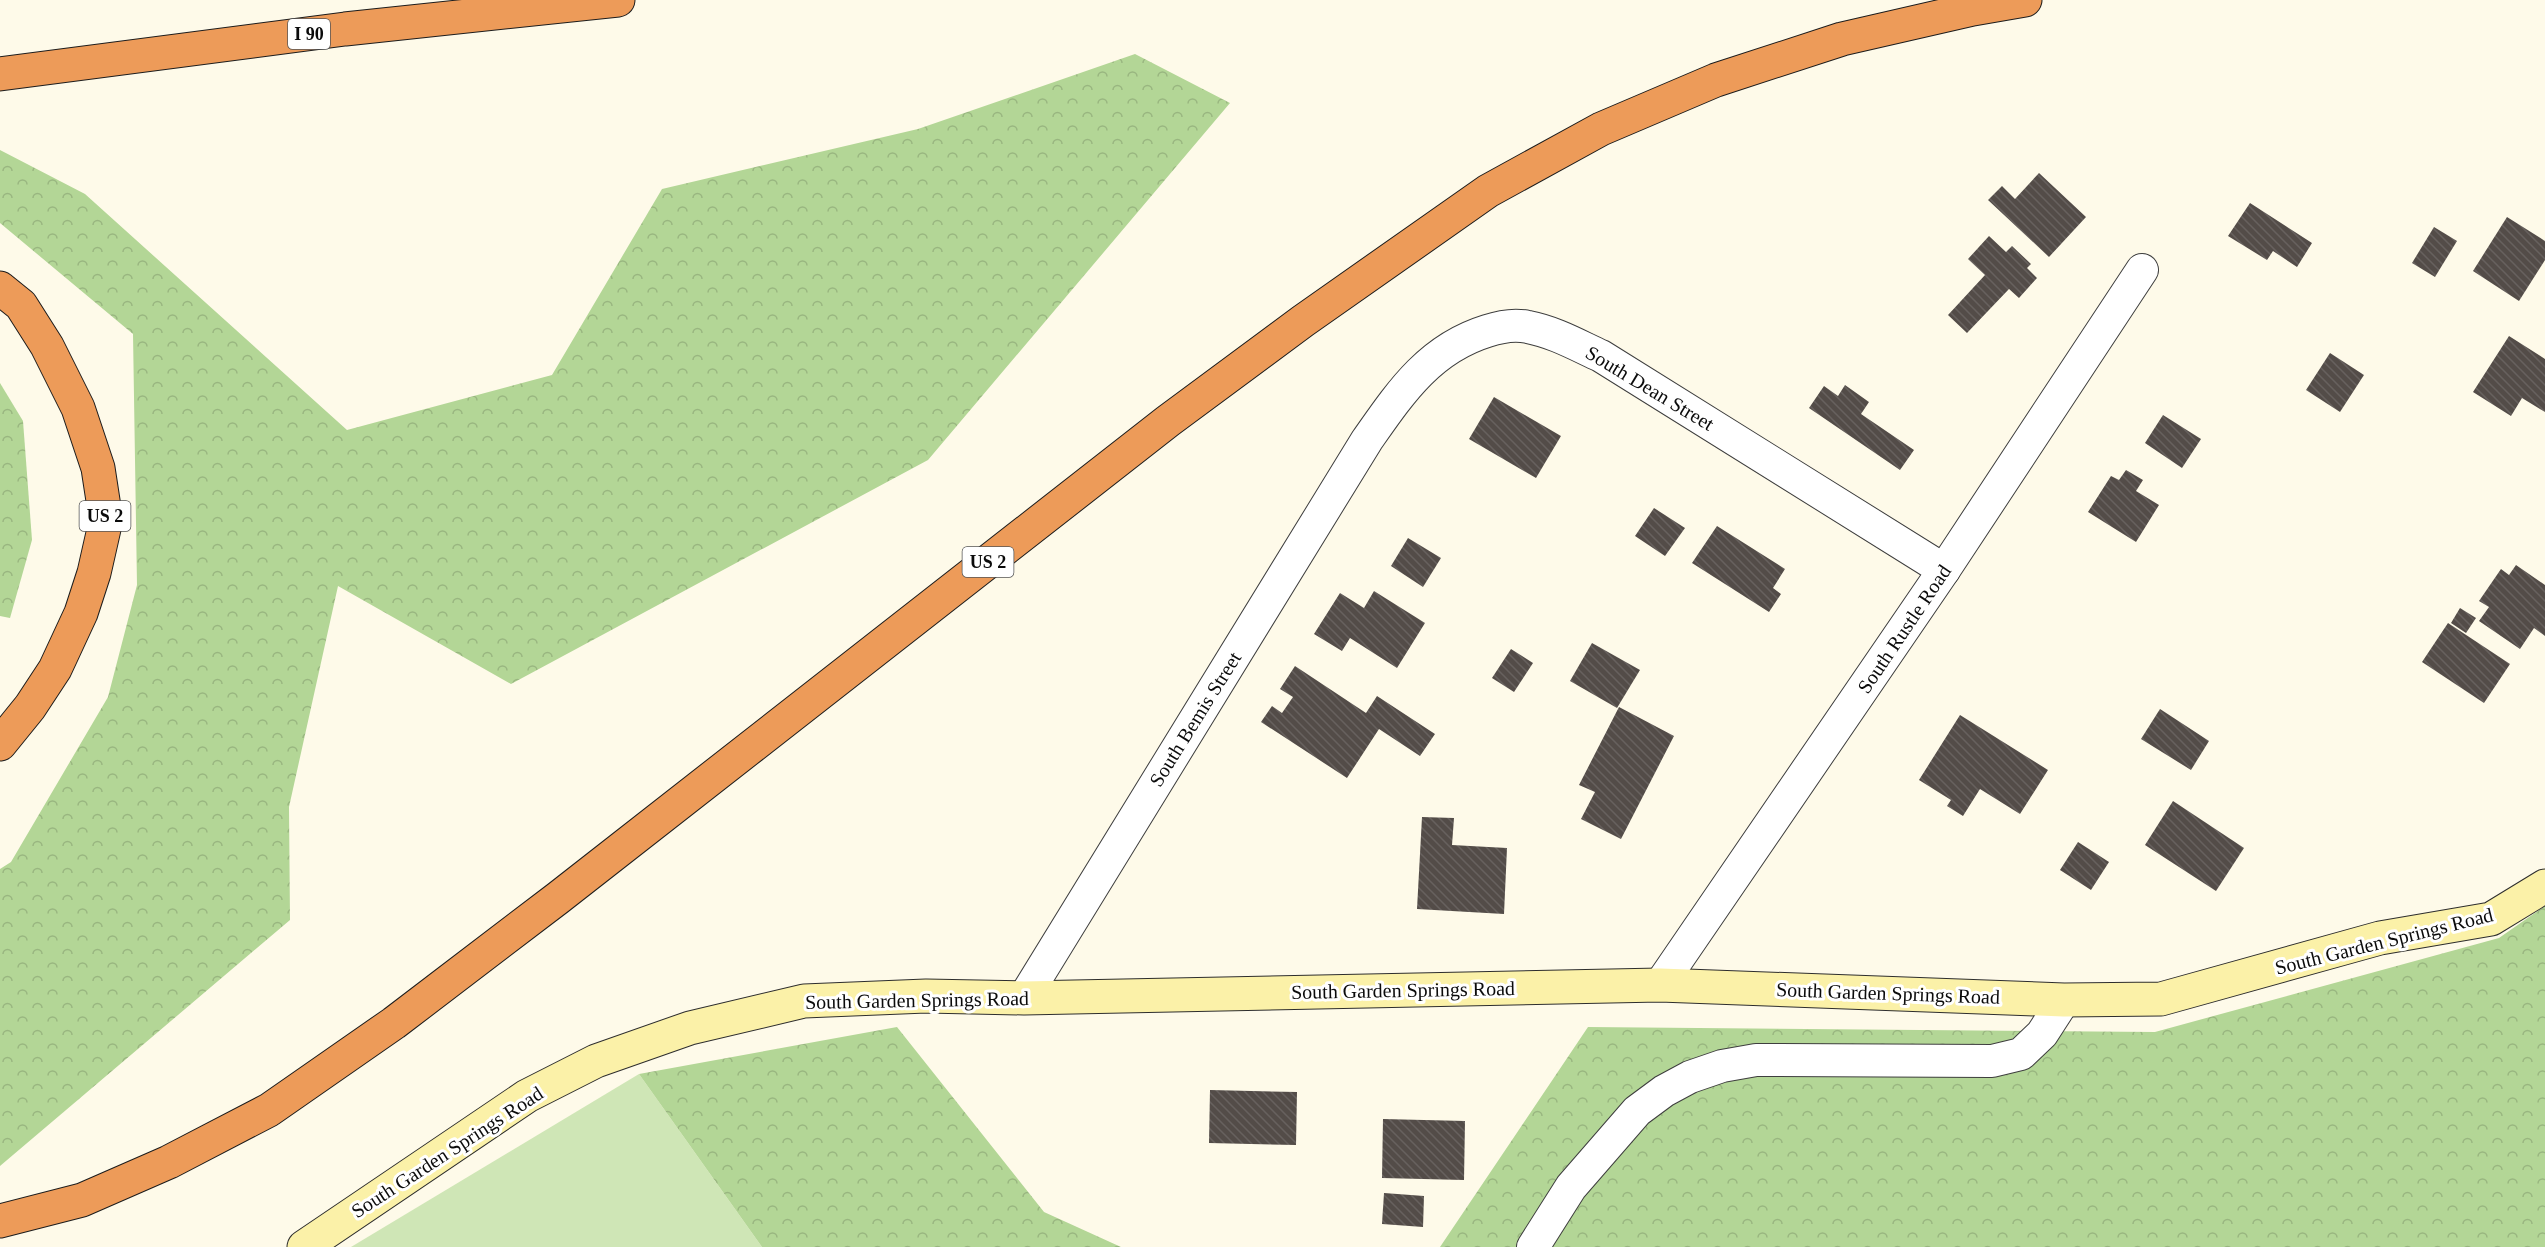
<svg xmlns="http://www.w3.org/2000/svg" width="2545" height="1247" font-family="Georgia,serif">
<defs>
<pattern id="forest-crowns" width="20" height="18" patternUnits="userSpaceOnUse" patternTransform="scale(1.5)"><rect width="20" height="18" fill="#b3d696"/><path d="M2 6a3 3 0 1 1 6 0M12 15a3 3 0 1 1 6 0" fill="none" stroke="#99b680"/></pattern>
<pattern id="building-back-hatch" width="6" height="6" patternUnits="userSpaceOnUse" patternTransform="scale(1.5)"><rect width="6" height="6" fill="#534c48"/><path d="M-1 5l2 2M0 0l6 6M5-1l2 2" fill="none" stroke="#67615e"/></pattern>
</defs>
<rect width="100%" height="100%" fill="#fefae9"/>
<path fill="#cfe6b6" d="M 639,1074 L 762,1247 L 351,1247 Z"/>
<g fill="url(#forest-crowns)">
<path d="M 1135,54 L 1230,103 L 928,460 L 511,684 L 338,586 L 289,807 L 290,920 L 0,1166 L 0,869 L 11,862 L 108,697 L 137,585 L 133,334 L 0,223 L 0,150 L 85,194 L 347,430 L 552,375 L 662,189 L 918,129 Z"/>
<path d="M 0,383 L 23,421 L 32,540 L 10,618 L 0,616 Z"/>
<path d="M 2545,906 L 2545,1247 L 1440,1247 L 1588,1027 L 2155,1032 L 2499,938 Z"/>
<path d="M 897,1027 L 1044,1212 L 1121,1247 L 762,1247 L 639,1074 Z"/>
</g>
<g fill="url(#building-back-hatch)">
<path d="M 2039,173 L 2086,217 L 2049,257 L 1988,200 L 2002,186 L 2015,199 Z"/>
<path d="M 2250,203 L 2312,243 L 2297,267 L 2273,251 L 2267,260 L 2228,236 Z"/>
<path d="M 2507,217 L 2545,241 L 2545,260 L 2519,301 L 2473,271 Z"/>
<path d="M 2434,227 L 2457,241 L 2435,277 L 2412,263 Z"/>
<path d="M 1989,236 L 2006,252 L 2012,246 L 2031,264 L 2027,268 L 2037,278 L 2019,298 L 2009,289 L 1967,333 L 1948,315 L 1985,275 L 1968,259 Z"/>
<path d="M 2509,336 L 2545,359 L 2545,412 L 2522,398 L 2511,416 L 2473,392 Z"/>
<path d="M 2330,353 L 2364,375 L 2340,412 L 2306,390 Z"/>
<path d="M 1845,385 L 1869,402 L 1861,414 L 1914,450 L 1900,470 L 1809,408 L 1824,386 L 1838,396 Z"/>
<path d="M 1494,397 L 1561,436 L 1536,478 L 1469,439 Z"/>
<path d="M 2163,415 L 2201,439 L 2182,468 L 2145,443 Z"/>
<path d="M 2126,470 L 2143,480 L 2136,491 L 2159,505 L 2136,542 L 2088,512 L 2111,476 L 2119,480 Z"/>
<path d="M 1654,508 L 1685,528 L 1665,556 L 1635,536 Z"/>
<path d="M 1717,526 L 1785,569 L 1773,588 L 1781,594 L 1769,612 L 1692,563 Z"/>
<path d="M 1408,538 L 1441,558 L 1423,587 L 1391,566 Z"/>
<path d="M 2516,565 L 2545,585 L 2545,636 L 2534,628 L 2520,649 L 2479,621 L 2489,607 L 2479,601 L 2501,569 L 2509,575 Z"/>
<path d="M 1374,591 L 1425,623 L 1397,668 L 1350,638 L 1342,651 L 1314,634 L 1340,593 L 1364,608 Z"/>
<path d="M 2460,608 L 2476,618 L 2466,633 L 2451,623 Z"/>
<path d="M 2448,623 L 2510,664 L 2484,703 L 2422,662 Z"/>
<path d="M 1592,643 L 1640,670 L 1617,708 L 1570,681 Z"/>
<path d="M 1511,649 L 1533,663 L 1514,692 L 1492,678 Z"/>
<path d="M 1295,666 L 1366,713 L 1377,696 L 1435,734 L 1420,756 L 1379,729 L 1347,778 L 1261,722 L 1272,706 L 1282,713 L 1293,697 L 1280,689 Z"/>
<path d="M 1619,707 L 1674,736 L 1621,839 L 1581,819 L 1595,792 L 1579,785 Z"/>
<path d="M 2160,709 L 2209,741 L 2191,770 L 2141,739 Z"/>
<path d="M 1960,715 L 2048,770 L 2020,814 L 1980,789 L 1963,816 L 1947,806 L 1951,800 L 1919,780 Z"/>
<path d="M 2173,801 L 2244,848 L 2216,891 L 2145,845 Z"/>
<path d="M 1422,817 L 1454,818 L 1452,845 L 1507,848 L 1504,914 L 1417,909 Z"/>
<path d="M 2078,842 L 2109,862 L 2091,890 L 2060,870 Z"/>
<path d="M 1210,1090 L 1297,1092 L 1296,1145 L 1209,1143 Z"/>
<path d="M 1383,1119 L 1465,1121 L 1464,1180 L 1382,1178 Z"/>
<path d="M 1384,1193 L 1424,1196 L 1423,1227 L 1382,1224 Z"/>
</g>
<g fill="none" stroke-linecap="round" stroke-linejoin="round">
<defs>
<g id="street">
<path d="M 1660,985 L 1944,570 L 2142,270"/>
<path d="M 1024,998 L 1367,440 C 1400,393 1429,349 1487,331 C 1499,327 1515,324 1528,327 C 1554,332 1577,345 1601,356 L 1944,570"/>
<path d="M 1533,1247 L 1571,1187 L 1637,1111 L 1664,1091 L 1690,1077 L 1722,1066 L 1756,1060 L 1992,1061 L 2021,1054 L 2042,1034 L 2064,1000"/>
</g>
<path id="secondary" d="M 304,1247 L 527,1096 L 596,1061 L 690,1028 L 804,1001 L 926,996 L 1024,998 L 1660,985 L 2064,1000 L 2161,999 L 2380,938 L 2491,919 L 2545,886"/>
<g id="highway">
<path d="M 0,74 L 345,29 L 618,0"/>
<path d="M 0,288 L 21,305 L 47,346 L 78,408 L 98,468 L 106,520 L 94,573 L 81,613 L 55,669 L 30,707 L 0,744"/>
<path d="M 0,1221 L 82,1200 L 169,1162 L 269,1110 L 394,1023 L 558,898 L 1168,421 L 1303,321 L 1488,191 L 1601,129 L 1716,80 L 1842,39 L 1973,9 L 2025,0"/>
</g>
</defs>
<use href="#street" stroke="#3e3e3e" stroke-width="34"/>
<use href="#secondary" stroke="#2d2d2d" stroke-width="35"/>
<use href="#highway" stroke="#1c1c1c" stroke-width="35"/>
<use href="#street" stroke="#fff" stroke-width="32"/>
<use href="#secondary" stroke="#fbf1a8" stroke-width="33"/>
<use href="#highway" stroke="#ed9b59" stroke-width="33"/>
</g>
<g text-anchor="middle" dominant-baseline="central" stroke-width="6" stroke-linejoin="round" paint-order="stroke">
<g fill="#fff" stroke="#545454" stroke-width="1.5">
<rect x="288" y="19" width="42" height="30" rx="4.5"/>
<rect x="79.5" y="501" width="51" height="30" rx="4.5"/>
<rect x="962.5" y="547" width="51" height="30" rx="4.5"/>
</g>
<g font-size="18" font-weight="bold" fill="#0b0b0b">
<text x="309" y="34">I 90</text>
<text x="105" y="516">US 2</text>
<text x="988" y="562">US 2</text>
</g>
<g font-size="20" fill="#0b0b0b" stroke="#fff">
<text transform="translate(1650 388) rotate(31)">South Dean Street</text>
<text transform="translate(1904 629) rotate(-56)">South Rustle Road</text>
<text transform="translate(1195 719) rotate(-58)">South Bemis Street</text>
<text transform="translate(2384 941) rotate(-14)">South Garden Springs Road</text>
<text transform="translate(1403 990) rotate(-1)">South Garden Springs Road</text>
<text transform="translate(1888 993) rotate(2)">South Garden Springs Road</text>
<text transform="translate(917 1000) rotate(-1)">South Garden Springs Road</text>
<text transform="translate(447 1152) rotate(-33)">South Garden Springs Road</text>
</g>
</g>
</svg>
